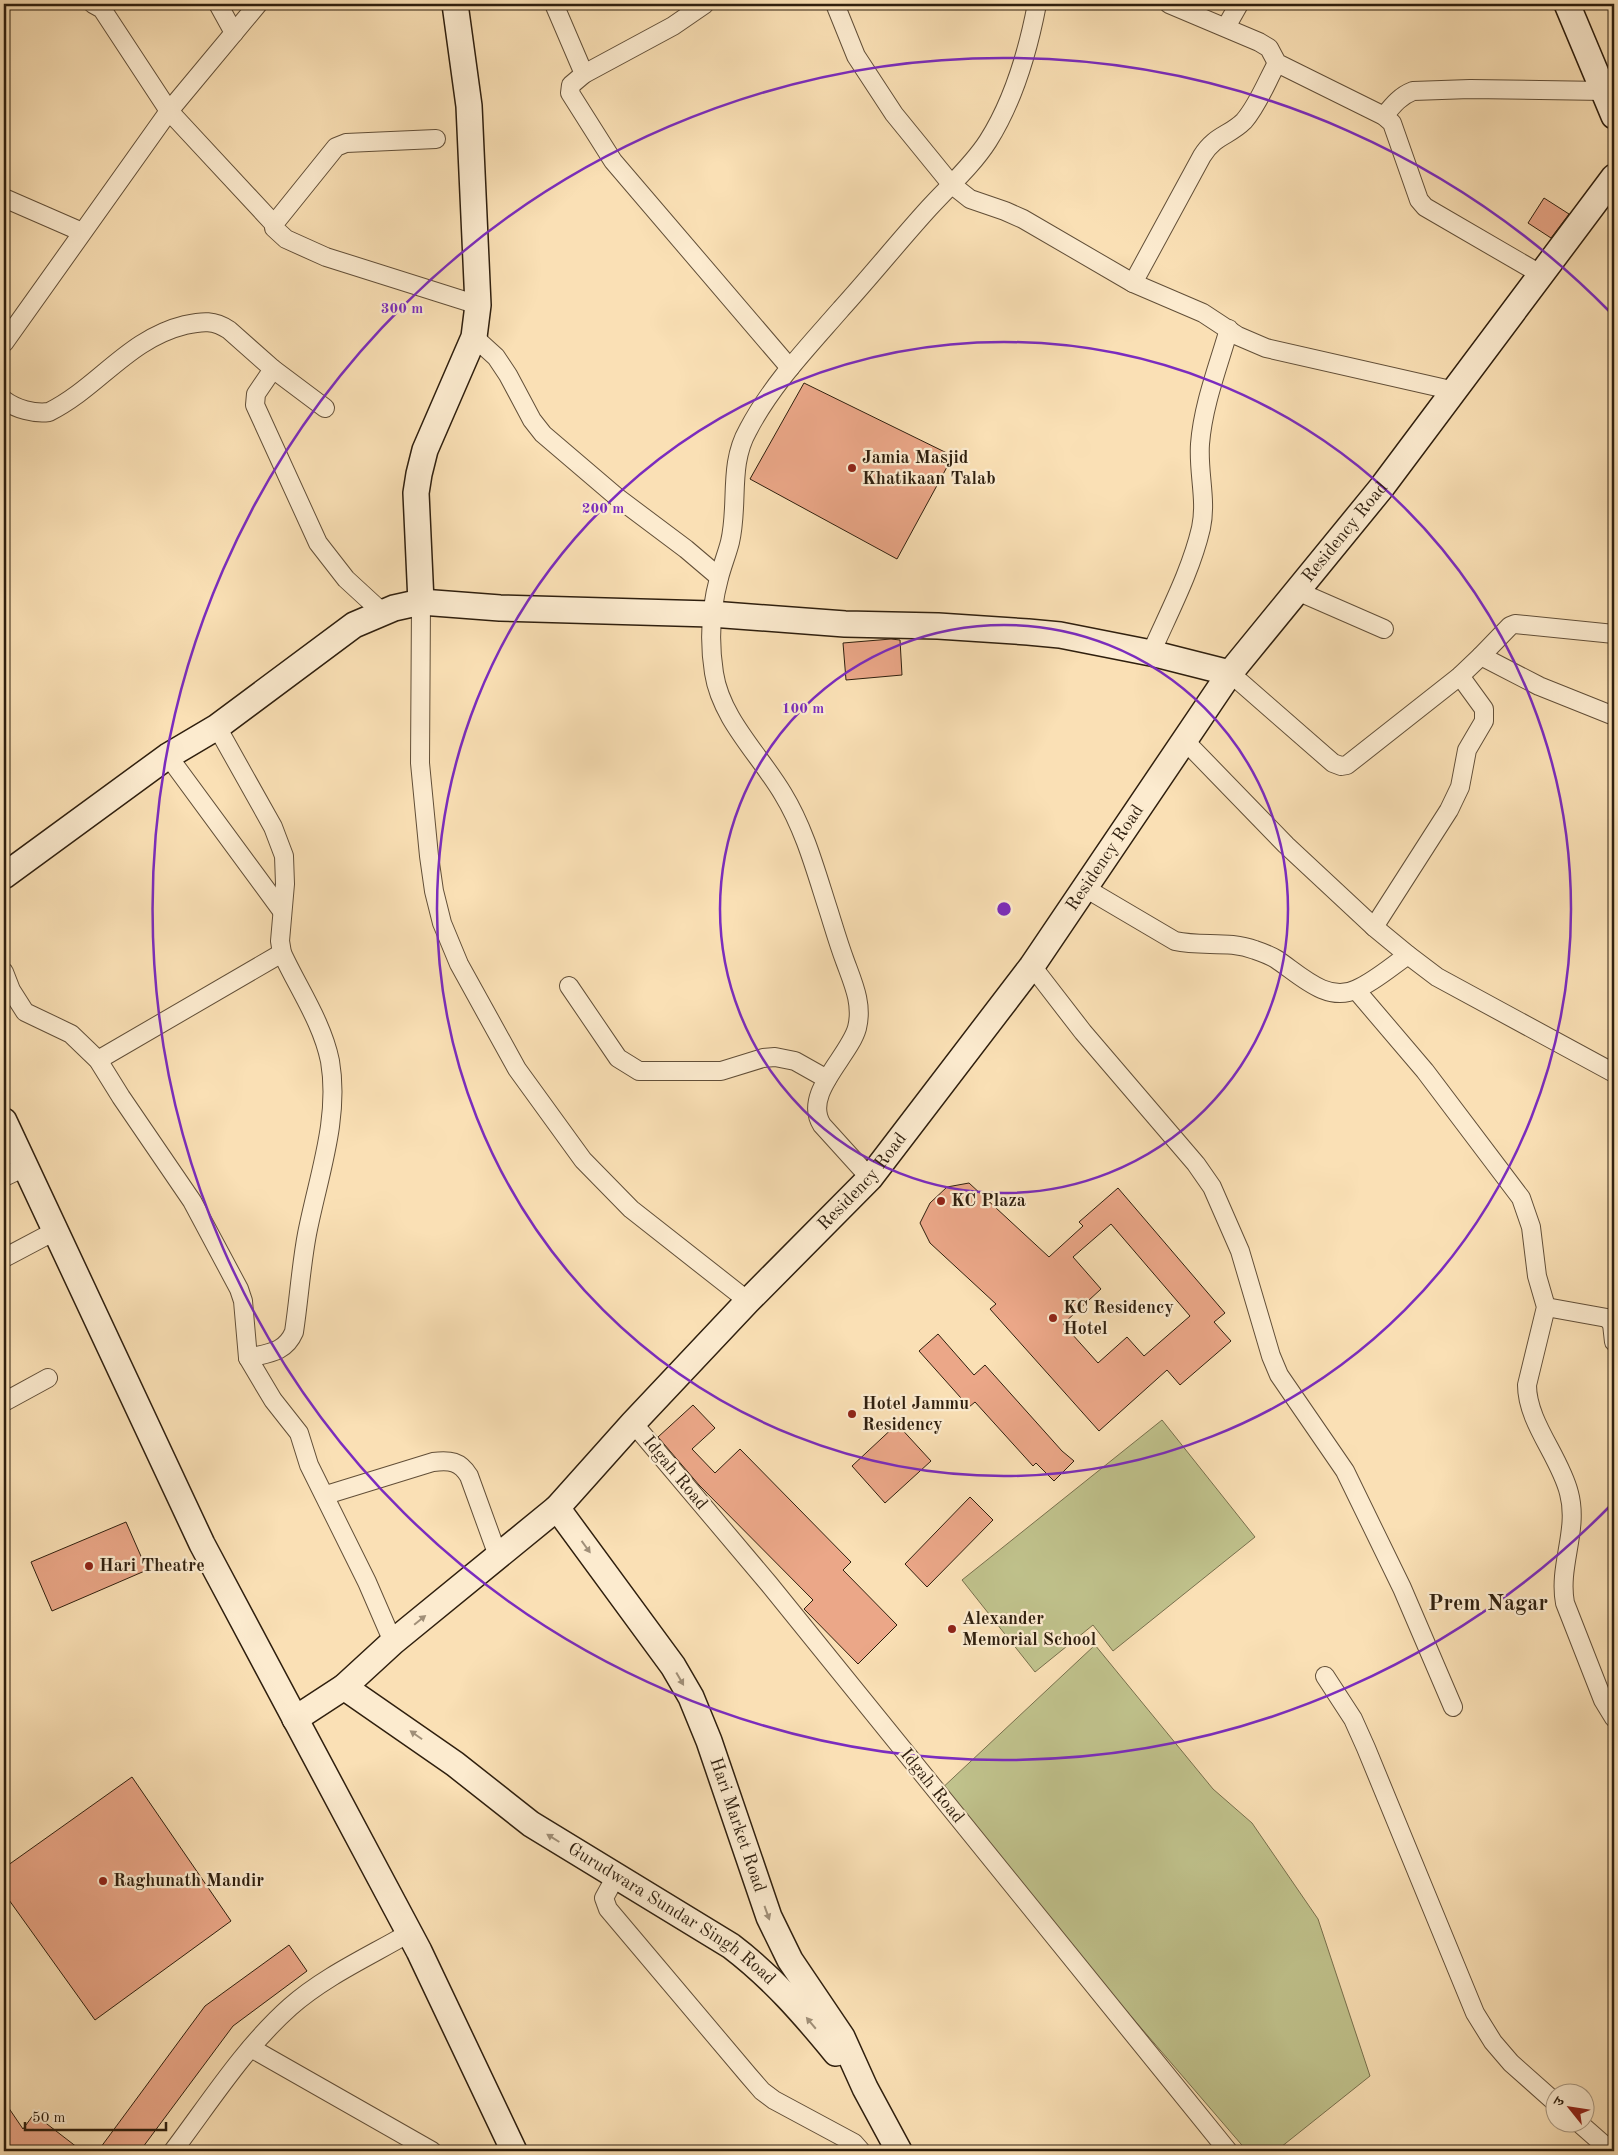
<svg xmlns="http://www.w3.org/2000/svg" width="1618" height="2155" font-family="'Old Standard TT','Noto Serif Devanagari',serif">
<rect width="100%" height="100%" fill="#fae0b5"/>
<filter id="stains"><feTurbulence type="fractalNoise" baseFrequency=".004" numOctaves="4"/><feColorMatrix values="0 0 0 0 .2 0 0 0 0 .09 0 0 0 0 .02 0 0 0 .5 -.17"/></filter>
<radialGradient id="worn" r=".72"><stop offset=".6" stop-color="#630" stop-opacity="0"/><stop offset="1" stop-color="#630" stop-opacity=".3"/></radialGradient>
<g fill="#c0c28c" stroke="#78704d">
<path d="M 1162,1420 L 1255,1537 L 1113,1651 L 1093,1625 L 1035,1672 L 962,1580 Z"/>
<path d="M 1095,1645 L 1213,1789 L 1252,1823 L 1318,1919 L 1370,2076 L 1276,2151 L 1247,2151 L 938,1792 Z"/>
</g>
<g fill="#eba788" stroke="#2f1f0e" fill-rule="evenodd">
<path d="M 1544,198 L 1569,214 L 1551,238 L 1528,223 Z"/>
<path d="M 804,383 L 953,456 L 897,559 L 750,479 Z"/>
<path d="M 891,639 L 900,640 L 902,675 L 846,680 L 843,643 Z"/>
<path d="M 969,1183 L 1049,1257 L 1083,1226 L 1079,1222 L 1118,1188 L 1225,1313 L 1214,1322 L 1231,1341 L 1180,1385 L 1167,1370 L 1099,1431 L 990,1309 L 996,1304 L 930,1243 L 920,1223 L 930,1203 L 947,1187 ZM 1111,1224 L 1190,1316 L 1144,1356 L 1127,1337 L 1098,1363 L 1063,1324 L 1101,1289 L 1073,1257 Z"/>
<path d="M 938,1334 L 974,1375 L 985,1365 L 1062,1451 L 1074,1461 L 1054,1481 L 1036,1463 L 1033,1466 L 975,1402 L 969,1407 L 919,1351 Z"/>
<path d="M 693,1405 L 715,1428 L 692,1449 L 715,1473 L 740,1449 L 851,1562 L 843,1570 L 897,1625 L 858,1664 L 804,1609 L 813,1600 L 699,1485 L 658,1437 Z"/>
<path d="M 897,1424 L 931,1461 L 885,1503 L 852,1466 Z"/>
<path d="M 970,1497 L 993,1520 L 927,1587 L 905,1564 Z"/>
<path d="M 126,1522 L 147,1570 L 52,1611 L 31,1562 Z"/>
<path d="M 132,1777 L 231,1921 L 95,2020 L 4,1893 L 4,1868 Z"/>
<path d="M 289,1945 L 307,1971 L 233,2026 L 140,2151 L 98,2151 L 205,2006 Z"/>
<path d="M 4,2101 L 23,2129 L 34,2114 L 82,2151 L 4,2151 Z"/>
</g>
<g fill="none" stroke-linecap="round" stroke-linejoin="round">
<defs>
<g id="street">
<path d="M 93,4 L 102,9 L 169,111 L 274,224"/>
<path d="M 218,4 L 234,33"/>
<path d="M 554,4 L 584,74"/>
<path d="M 705,4 L 673,26 L 584,74 L 571,85 L 570,93 L 613,161 L 790,368"/>
<path d="M 835,4 L 856,56 L 894,114 L 951,184 L 970,199 L 1005,211 L 1023,219 L 1133,283 L 1203,313 L 1238,336 L 1266,348 L 1455,391"/>
<path d="M 1169,4 L 1259,42 L 1269,48 L 1277,63 L 1384,116 L 1392,123 L 1419,200 L 1425,207 L 1542,275"/>
<path d="M 1226,27 L 1239,4"/>
<path d="M 1384,116 C 1393,105 1400,96 1413,91 L 1470,89 L 1604,91"/>
<path d="M 436,139 L 346,143 L 336,147 L 274,224 L 274,228 L 286,239 L 326,257 L 478,305"/>
<path d="M 4,198 L 82,232"/>
<path d="M 1133,283 L 1202,156 C 1215,135 1229,136 1244,121 C 1258,105 1267,81 1277,63"/>
<path d="M 474,337 L 496,357 L 508,375 L 532,420 L 543,434 L 618,498 L 686,549 L 719,577"/>
<path d="M 4,343 L 169,111 L 258,4"/>
<path d="M 273,369 L 256,394 L 255,405 L 318,543 L 346,579 L 383,613"/>
<path d="M 4,400 C 16,409 34,414 49,412 C 99,387 128,339 185,325 C 203,321 214,320 229,330 L 273,369 L 325,408"/>
<path d="M 1297,591 L 1384,629"/>
<path d="M 421,602 L 420,763 L 429,856 L 434,891 L 442,923 L 459,964 L 517,1069 L 583,1160 L 631,1209 L 748,1301"/>
<path d="M 1614,634 L 1515,624 L 1510,626 L 1481,656 L 1539,686 L 1614,716"/>
<path d="M 1151,653 C 1169,612 1191,571 1201,528 C 1207,500 1198,473 1200,444 C 1203,405 1218,367 1229,329"/>
<path d="M 1230,673 L 1333,763 L 1341,766 L 1347,765 L 1460,676 L 1481,656"/>
<path d="M 217,727 L 273,827 L 284,856 L 285,884 L 280,941 L 282,953 C 298,988 322,1022 330,1061 C 340,1119 318,1177 307,1234 C 301,1266 299,1299 294,1332 C 285,1353 268,1353 248,1358"/>
<path d="M 1186,742 L 1286,845 L 1374,927 L 1408,955 L 1437,977 L 1614,1073"/>
<path d="M 168,756 L 282,911"/>
<path d="M 1085,888 L 1175,941 C 1202,947 1229,940 1255,950 C 1261,952 1269,955 1276,959 C 1299,974 1327,1004 1357,989 C 1375,981 1392,966 1408,955"/>
<path d="M 1374,927 L 1449,810 L 1460,787 L 1467,750 L 1484,721 L 1484,709 L 1460,676"/>
<path d="M 1032,966 L 1083,1032 L 1196,1164 L 1212,1187 L 1240,1251 L 1271,1356 L 1279,1375 L 1345,1471 L 1402,1588 L 1453,1707"/>
<path d="M 4,972 L 11,990 L 25,1012 L 71,1034 L 98,1060 L 121,1097 L 192,1201 L 239,1289 L 243,1301 L 248,1358 L 273,1400 L 299,1433 L 309,1465 L 367,1582 L 393,1642"/>
<path d="M 569,986 L 618,1058 L 639,1071 L 721,1071 L 763,1058 L 775,1057 L 795,1061 L 827,1079"/>
<path d="M 1356,990 L 1425,1071 L 1521,1198 L 1531,1227 L 1537,1276 L 1546,1307 L 1527,1385 C 1527,1422 1560,1457 1569,1493 C 1579,1530 1558,1566 1565,1603 L 1603,1700 L 1614,1718"/>
<path d="M 98,1060 L 282,953"/>
<path d="M 4,1177 L 25,1167"/>
<path d="M 870,1178 L 822,1125 C 802,1094 849,1057 857,1028 C 863,1004 853,983 845,961 C 839,945 834,928 829,912 C 816,872 805,830 783,794 C 760,755 721,719 714,673 C 709,642 711,608 719,578 C 722,566 727,554 730,542 C 739,504 728,465 748,430 C 772,384 808,347 841,309 C 871,276 899,241 929,208 C 949,186 972,166 988,141 C 1014,100 1028,51 1037,4"/>
<path d="M 4,1258 L 55,1231"/>
<path d="M 1546,1307 L 1607,1318 L 1612,1324 L 1614,1342"/>
<path d="M 4,1402 L 48,1378"/>
<path d="M 633,1423 L 769,1584 L 1228,2151"/>
<path d="M 326,1495 L 433,1462 C 450,1460 460,1461 469,1476 L 498,1556"/>
<path d="M 1325,1676 L 1353,1719 L 1366,1748 L 1475,2013 L 1493,2042 L 1511,2063 L 1556,2103"/>
<path d="M 616,1876 L 604,1898 L 608,1909 L 749,2076 L 762,2091 L 774,2100 L 854,2143 L 861,2151"/>
<path d="M 251,2048 L 432,2151"/>
<path d="M 1578,2122 L 1611,2151"/>
<path d="M 173,2151 C 210,2102 244,2048 290,2007 C 325,1976 370,1956 409,1933"/>
</g>
<g id="secondary">
<path d="M 1567,4 L 1614,116"/>
<path d="M 421,602 L 416,493 L 419,474 L 425,450 L 474,337 L 478,305 L 469,106 L 455,4"/>
<path d="M 4,876 L 168,756 L 217,727 L 354,625 L 394,608 L 421,602 L 500,608 L 711,614 L 845,624 L 938,626 L 1028,632 L 1060,635 L 1151,653 L 1230,673"/>
<path d="M 4,1121 L 202,1544 L 419,1951 L 514,2151"/>
<path id="s1" d="M 557,1508 L 673,1666 L 691,1697 L 709,1741 L 769,1917 L 790,1960 L 842,2037 L 865,2088 L 899,2151"/>
<path id="s2" d="M 344,1687 L 455,1764 L 531,1824 L 731,1946 C 772,1977 804,2014 836,2053"/>
<path id="s3" d="M 295,1719 L 344,1687 L 393,1642 L 557,1508 L 633,1423 L 748,1301 L 870,1178 L 1032,966 L 1230,673 L 1382,487 L 1614,177"/>
</g>
</defs>
<use href="#street" stroke="#624f38" stroke-width="20"/>
<use href="#secondary" stroke="#2f1f0e" stroke-width="28"/>
<use href="#street" stroke="#fcebcf" stroke-width="18"/>
<use href="#secondary" stroke="#fcebcf" stroke-width="25"/>
</g>
<defs><path id="oneway-solid" d="M-6-.8H1V-3.2L6.5 0L1 3.2V.8H-6Z" transform="scale(1.25)"/></defs>
<g fill="#a08f78">
<use href="#oneway-solid" transform="translate(586 1547) rotate(54)"/>
<use href="#oneway-solid" transform="translate(420 1620) rotate(-39)"/>
<use href="#oneway-solid" transform="translate(680 1679) rotate(60)"/>
<use href="#oneway-solid" transform="translate(416 1735) rotate(-145)"/>
<use href="#oneway-solid" transform="translate(553 1838) rotate(-148)"/>
<use href="#oneway-solid" transform="translate(767 1913) rotate(70)"/>
<use href="#oneway-solid" transform="translate(811 2023) rotate(-130)"/>
</g>
<g fill="none" stroke="#7b2cbf" stroke-width="2.5">
<circle cx="1004" cy="909" r="284"/>
<circle cx="1004" cy="909" r="567"/>
<path d="M1611 1505A851 851 0 1 1 1611 313"/>
</g>
<g fill="#8f2418" stroke="#fcebcf" stroke-width="2">
<circle cx="852" cy="468" r="5"/>
<circle cx="941" cy="1201" r="5"/>
<circle cx="1053" cy="1318" r="5"/>
<circle cx="852" cy="1414" r="5"/>
<circle cx="89" cy="1566" r="5"/>
<circle cx="952" cy="1629" r="5"/>
<circle cx="103" cy="1881" r="5"/>
</g>
<g text-anchor="middle" dominant-baseline="central" stroke-width="4.5" stroke-linejoin="round" paint-order="stroke">
<g font-size="18" font-weight="bold" fill="#2f1f0e" stroke="#fcebcf" text-anchor="start">
<text x="862" y="458">Jamia Masjid<tspan x="862" dy="21">Khatikaan Talab</tspan></text>
<text x="951" y="1201">KC Plaza</text>
<text x="1063" y="1308">KC Residency<tspan x="1063" dy="21">Hotel</tspan></text>
<text x="862" y="1404">Hotel Jammu<tspan x="862" dy="21">Residency</tspan></text>
<text x="99" y="1566">Hari Theatre</text>
<text x="962" y="1619">Alexander<tspan x="962" dy="21">Memorial School</tspan></text>
<text x="113" y="1881">Raghunath Mandir</text>
</g>
<g font-size="18" fill="#2f1f0e" stroke="#fcebcf">
<text stroke="none"><textPath href="#s3" startOffset="1594">Residency Road</textPath></text>
<text stroke="none"><textPath href="#s3" startOffset="1189">Residency Road</textPath></text>
<text stroke="none"><textPath href="#s3" startOffset="784">Residency Road</textPath></text>
<text transform="translate(675 1473) rotate(50)">Idgah Road</text>
<text transform="translate(932 1786) rotate(51)">Idgah Road</text>
<text stroke="none"><textPath href="#s1" startOffset="368">Hari Market Road</textPath></text>
<text stroke="none"><textPath href="#s2" startOffset="399">Gurudwara Sundar Singh Road</textPath></text>
</g>
<g font-size="22" font-weight="bold" fill="#2f1f0e" stroke="#fcebcf">
<text x="1488" y="1604">Prem Nagar</text>
</g>
</g>
<circle cx="1004" cy="909" r="8" fill="#7b2cbf" stroke="#fcebcf" stroke-width="2.5"/>
<g font-size="15" text-anchor="middle" font-weight="bold" fill="#7b2cbf" stroke="#fcebcf" stroke-width="4.5" stroke-linejoin="round" paint-order="stroke">
<text x="402" y="313">300 m</text>
<text x="603" y="513">200 m</text>
<text x="803" y="713">100 m</text>
</g>
<rect width="1618" height="2155" fill="none" stroke="#fae0b5" stroke-width="20"/>
<rect x="5" y="5" width="1608" height="2145" fill="none" stroke="#2f1f0e" stroke-width="2.5"/>
<rect x="10" y="10" width="1598" height="2135" fill="none" stroke="#2f1f0e"/>
<g transform="translate(1570 2108) rotate(300)"><circle r="24" fill="#fcebcf" stroke="#aa9982"/>
<path d="M0-4L9 19L0 12L-9 19Z" fill="#8f2418"/>
<text y="-8" font-size="14" font-weight="bold" text-anchor="middle" fill="#2f1f0e">उ</text>
</g>
<path d="M25 2122v8h141v-8" fill="none" stroke="#2f1f0e" stroke-width="2.5"/>
<text x="32" y="2122" font-size="15" fill="#2f1f0e" stroke="#fcebcf" stroke-width="4" paint-order="stroke">50 m</text>
<rect width="100%" height="100%" filter="url(#stains)"/>
<rect width="100%" height="100%" fill="url(#worn)"/>
</svg>
